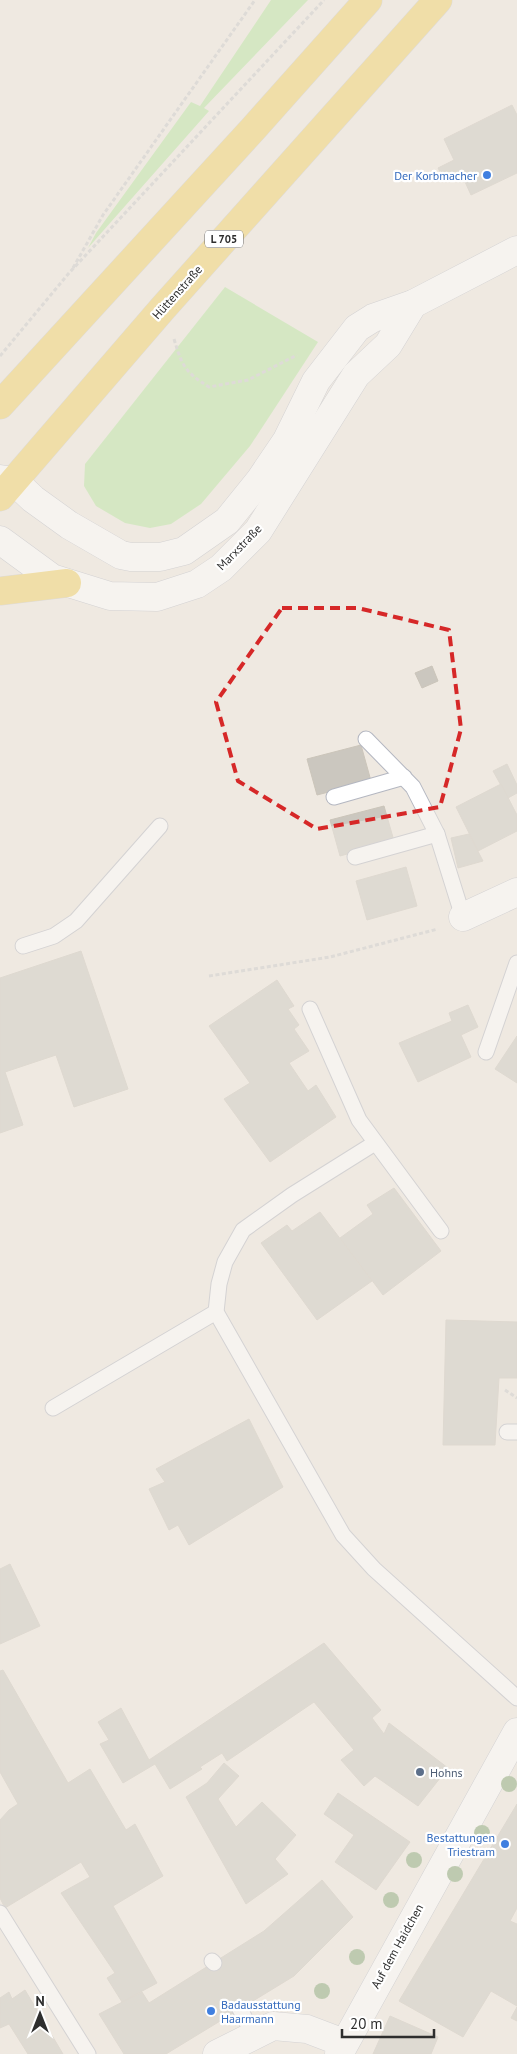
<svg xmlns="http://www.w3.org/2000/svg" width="517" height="2054" font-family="'PT Sans',sans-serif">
<rect width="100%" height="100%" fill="#efe9e1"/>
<g fill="#b6e59e">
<path d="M 271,0 L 308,0 L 204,108 L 209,111 L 88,248 L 96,233 L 191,102 L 200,106 Z"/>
<path d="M 225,287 L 318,342 L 250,446 L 201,504 L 171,524 L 150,528 L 125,523 L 96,506 L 84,486 L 85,464 Z"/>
</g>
<g fill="#cbc7bf" stroke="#cbc5ba">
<path d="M 512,105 L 517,115 L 517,173 L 471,195 L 461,173 L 445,181 L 438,168 L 454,160 L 444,139 Z"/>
<path d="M 432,666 L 438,681 L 422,688 L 415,673 Z"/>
<path d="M 361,745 L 371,781 L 317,795 L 307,759 Z"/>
<path d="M 507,764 L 517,785 L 517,793 L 508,798 L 493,771 Z"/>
<path d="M 501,784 L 517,815 L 517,831 L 478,851 L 456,807 Z"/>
<path d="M 384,806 L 394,841 L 340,856 L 330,820 Z"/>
<path d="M 469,834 L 483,861 L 458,868 L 451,838 Z"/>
<path d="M 406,867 L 417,906 L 367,920 L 356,881 Z"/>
<path d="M 81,951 L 128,1089 L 74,1107 L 56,1055 L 5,1072 L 23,1125 L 0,1133 L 0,978 Z"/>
<path d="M 277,980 L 294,1006 L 288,1009 L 299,1025 L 294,1029 L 309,1051 L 289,1063 L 308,1091 L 316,1085 L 336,1117 L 270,1162 L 224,1099 L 250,1083 L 209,1026 Z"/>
<path d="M 468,1005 L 478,1027 L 461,1035 L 471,1057 L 418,1082 L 399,1043 L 452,1021 L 449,1013 Z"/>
<path d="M 517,1036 L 517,1083 L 495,1069 Z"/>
<path d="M 394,1188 L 441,1251 L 383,1295 L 340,1238 L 373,1214 L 367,1205 Z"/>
<path d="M 320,1212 L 372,1281 L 317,1320 L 261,1243 L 287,1225 L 292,1231 Z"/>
<path d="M 446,1320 L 517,1322 L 517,1378 L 499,1378 L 495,1445 L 443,1445 Z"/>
<path d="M 249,1419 L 283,1487 L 189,1545 L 178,1525 L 169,1530 L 149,1489 L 165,1482 L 156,1469 Z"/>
<path d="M 10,1564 L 40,1626 L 0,1644 L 0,1569 Z"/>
<path d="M 324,1643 L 381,1710 L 372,1718 L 384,1734 L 389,1723 L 448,1768 L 418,1806 L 375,1776 L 364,1786 L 341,1760 L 354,1750 L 314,1702 L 227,1761 L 222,1753 L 200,1767 L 202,1769 L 170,1789 L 155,1764 L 123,1783 L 100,1744 L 109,1740 L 98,1722 L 121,1708 L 149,1760 Z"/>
<path d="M 3,1670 L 68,1783 L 90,1769 L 126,1830 L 135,1824 L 163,1876 L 113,1906 L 157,1983 L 122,2002 L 107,1978 L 115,1973 L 61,1893 L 90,1877 L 81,1862 L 5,1908 L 0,1898 L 0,1820 L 9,1810 L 18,1804 L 0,1772 L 0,1671 Z"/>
<path d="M 224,1763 L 239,1776 L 218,1799 L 236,1827 L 262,1802 L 296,1835 L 275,1859 L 288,1874 L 246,1904 L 186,1797 L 207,1783 Z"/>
<path d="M 338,1793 L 410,1842 L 376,1890 L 335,1862 L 354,1835 L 324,1814 Z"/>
<path d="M 517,1804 L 517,1908 L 510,1921 L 517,1924 L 517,2006 L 491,1991 L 463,2037 L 399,2001 Z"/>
<path d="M 322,1880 L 353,1917 L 294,1976 L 166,2054 L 124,2054 L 99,2014 L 142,1992 L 149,2003 L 264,1931 Z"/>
<path d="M 25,1990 L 63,2054 L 28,2054 L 9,2024 L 0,2028 L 0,1998 L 9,1992 L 12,1999 Z"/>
<path d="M 517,2007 L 517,2021 L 511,2018 Z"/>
<path d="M 390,2016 L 438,2037 L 431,2054 L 373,2054 Z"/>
</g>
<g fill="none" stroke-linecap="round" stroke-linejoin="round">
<defs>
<g id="lane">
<path d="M 366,739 L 413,787 L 437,834 L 463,917"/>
<path d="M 334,797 L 404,777"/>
<path d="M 355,857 L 437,834"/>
<path d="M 23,946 L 54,936 L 76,921 L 160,826"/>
<path d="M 310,1009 L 359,1120 L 441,1231"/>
<path d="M 486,1052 L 517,963"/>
<path d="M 375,1143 L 292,1195 L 243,1230 L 225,1262 L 219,1284 L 216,1312 L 343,1535 L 374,1569 L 517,1698"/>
<path d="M 53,1408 L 216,1312"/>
<path d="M 507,1432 L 517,1432"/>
<path d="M 0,1913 L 88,2054"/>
<path d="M 212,1961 L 214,1963"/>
<path d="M 240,2009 L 253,2034"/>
</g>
<g id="street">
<path d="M 463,917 L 517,892"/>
<path d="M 217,2054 L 273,2026 L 307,2029 L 344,2043"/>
<path d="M 339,2054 L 517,1732"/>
</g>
<g id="secondary">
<path d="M 0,479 L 14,481 L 33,499 L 69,525 L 121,555 L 131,557 L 160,557 L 184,551 L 227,521 L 260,480 L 287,440 L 316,381 L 357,328 L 373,318 L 413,304 L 517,250"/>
<path d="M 0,540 L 52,578 L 110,596 L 157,597 L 197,584 L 221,568 L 258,531 L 356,375 L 388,345 L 413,304"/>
</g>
<g id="primary">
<path d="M 0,405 L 253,129 L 368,0"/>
<path d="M 0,497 L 163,308 L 438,0"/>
<path d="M 0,591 L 67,583"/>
</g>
</defs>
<use href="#lane" stroke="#b4b7c1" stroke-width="17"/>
<use href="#street" stroke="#b4b7c1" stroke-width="29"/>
<use href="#secondary" stroke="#b4b7c1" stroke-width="29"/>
<use href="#primary" stroke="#c9c9c9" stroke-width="29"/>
<g stroke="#c9c9c9" stroke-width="3" stroke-dasharray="4 2.5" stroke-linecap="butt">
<path d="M 73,268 L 103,215 L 255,0"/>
<path d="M 174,339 C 182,366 185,372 209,387 L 248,380 L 297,355"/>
<path d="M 0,356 L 69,273 L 324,0"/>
<path d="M 209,976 L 330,957 L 438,929"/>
<path d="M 505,1390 L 517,1398"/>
</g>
<use href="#lane" stroke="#fff" stroke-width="15"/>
<use href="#street" stroke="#fff" stroke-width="28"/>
<use href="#secondary" stroke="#fff" stroke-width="28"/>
<use href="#primary" stroke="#f2d163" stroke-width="28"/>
</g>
<g fill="#84a574">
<circle cx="509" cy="1784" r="8"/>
<circle cx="482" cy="1833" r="8"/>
<circle cx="414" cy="1860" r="8"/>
<circle cx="455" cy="1874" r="8"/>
<circle cx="391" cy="1900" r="8"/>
<circle cx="357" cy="1957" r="8"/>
<circle cx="322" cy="1991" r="8"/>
</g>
<path d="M0 0H517V2054H0ZM 282,608 L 358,608 L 449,630 L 461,729 L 440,807 L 317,829 L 238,781 L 216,702 Z" fill="#efe9e1" fill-opacity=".55" fill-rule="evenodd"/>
<path fill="none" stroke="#d62828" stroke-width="4" stroke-dasharray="10 6" stroke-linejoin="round" d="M 282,608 L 358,608 L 449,630 L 461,729 L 440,807 L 317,829 L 238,781 L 216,702 Z"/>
<g fill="#3f7fe0" stroke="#fff" stroke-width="2">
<circle cx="487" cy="175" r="5"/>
<circle cx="505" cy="1844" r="5"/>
<circle cx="211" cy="2011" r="5"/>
</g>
<circle fill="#5c6f8a" stroke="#fff" stroke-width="2" cx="420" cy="1772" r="5"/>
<g text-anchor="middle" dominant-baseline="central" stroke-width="4.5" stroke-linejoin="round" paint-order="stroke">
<rect fill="#fff" stroke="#6d6d6d" stroke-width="1" x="205" y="230.5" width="38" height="17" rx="4"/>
<g font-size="11" font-weight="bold" fill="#2e2e2e">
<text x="224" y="239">L 705</text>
</g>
<g font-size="12" fill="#366cbe" stroke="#fff" text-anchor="end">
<text x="477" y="175">Der Korbmacher</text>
<text x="495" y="1837">Bestattungen<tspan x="495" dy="14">Triestram</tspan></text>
<text x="221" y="2004" text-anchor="start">Badausstattung<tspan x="221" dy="14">Haarmann</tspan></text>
</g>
<g font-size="12" fill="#2e2e2e" stroke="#fff">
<text transform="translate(177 292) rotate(-48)">Hüttenstraße</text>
<text transform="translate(239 547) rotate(-46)">Marxstraße</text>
<text transform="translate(397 1946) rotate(-61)">Auf dem Haidchen</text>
</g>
<g font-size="12" fill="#4e5e75" stroke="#fff" text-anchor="start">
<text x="430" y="1772">Hohns</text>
</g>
</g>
<g transform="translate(40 2014)" stroke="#ffffff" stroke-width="4" paint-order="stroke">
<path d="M0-4L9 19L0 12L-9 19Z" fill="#2e2e2e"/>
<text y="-8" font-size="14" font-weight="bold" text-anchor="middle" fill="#2e2e2e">N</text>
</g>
<path d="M342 2029v8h92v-8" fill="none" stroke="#2e2e2e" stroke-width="2.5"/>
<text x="350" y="2029" font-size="15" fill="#2e2e2e" stroke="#ffffff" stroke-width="4" paint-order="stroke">20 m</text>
</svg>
